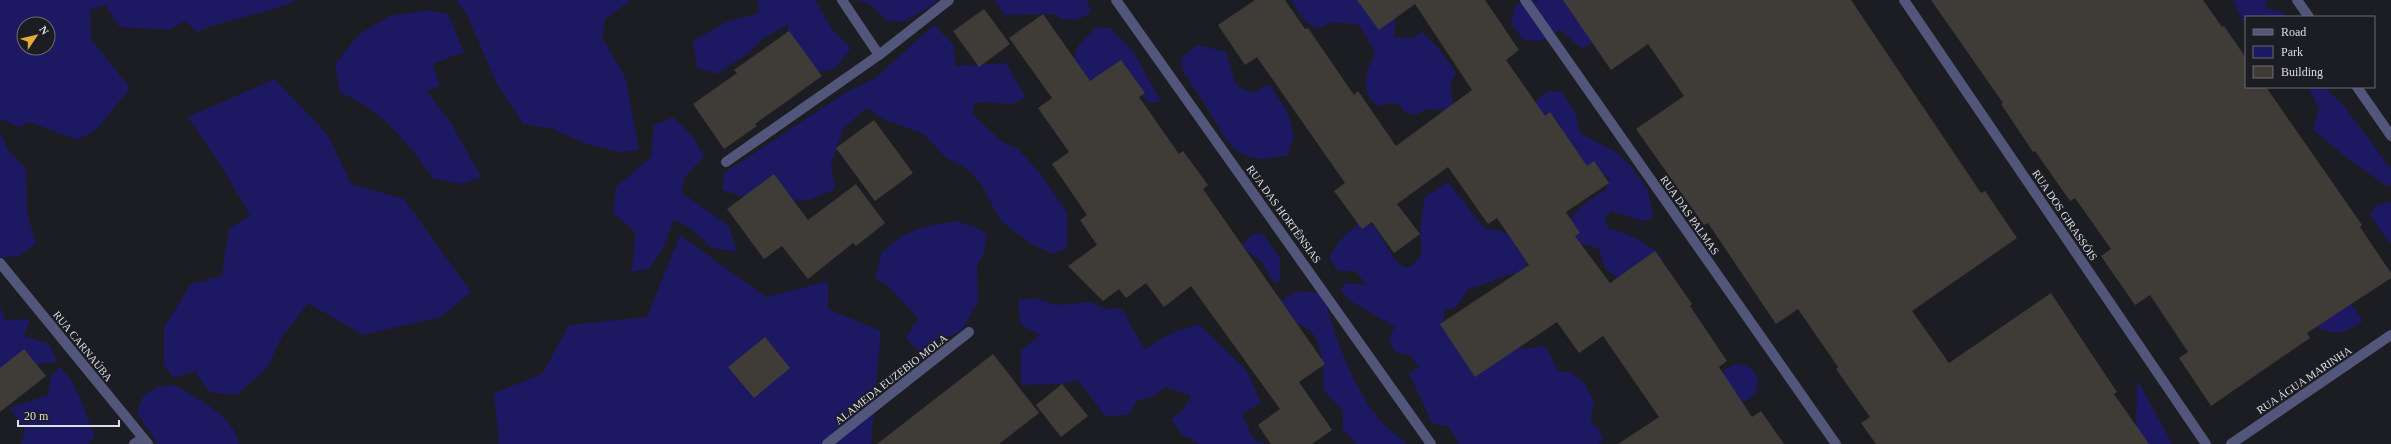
<svg xmlns="http://www.w3.org/2000/svg" width="2391" height="444" font-family="'Times New Roman',serif">
<rect width="100%" height="100%" fill="#1c1d22"/>
<g fill="#1d1862" fill-rule="evenodd">
<path d="M 0,0 L 297,0 C 265,15 230,18 197,32 L 185,21 L 169,30 L 119,27 L 105,5 L 90,10 L 91,39 L 130,88 L 97,129 L 77,140 L 30,122 L 20,127 L 0,119 ZM 24,24 L 48,24 L 48,48 L 24,48 Z"/>
<path d="M 456,0 L 632,0 L 605,19 L 602,37 L 626,79 L 639,150 L 619,152 L 584,143 L 551,128 L 523,124 L 496,82 L 468,17 Z"/>
<path d="M 758,0 L 815,0 L 831,28 L 851,48 L 835,69 L 808,73 L 780,53 L 789,24 L 762,39 L 750,52 L 717,74 L 697,68 L 693,41 L 726,22 L 759,13 Z"/>
<path d="M 853,0 L 936,0 L 933,5 L 903,22 L 886,20 L 869,3 Z"/>
<path d="M 995,0 L 1087,0 L 1091,12 L 1078,20 L 1062,19 L 1053,14 L 1004,15 Z"/>
<path d="M 1292,0 L 1384,0 C 1394,10 1397,24 1394,37 L 1413,38 L 1422,32 L 1438,48 L 1456,72 L 1451,82 L 1453,110 L 1428,109 L 1415,115 L 1405,112 L 1399,104 L 1390,103 L 1379,106 C 1357,91 1367,72 1375,52 L 1359,25 L 1333,22 L 1317,29 L 1301,17 Z"/>
<path d="M 1540,0 L 1566,0 L 1595,42 L 1582,48 C 1573,43 1568,35 1559,30 L 1541,41 L 1523,40 L 1511,23 L 1516,4 Z"/>
<path d="M 2233,0 L 2267,0 L 2265,8 L 2282,12 L 2289,17 L 2246,17 L 2246,29 Z"/>
<path d="M 429,10 L 448,14 L 464,52 L 433,64 L 440,86 L 427,91 L 451,123 L 481,177 L 463,184 L 434,179 C 407,143 384,110 340,93 L 335,65 L 358,35 L 389,16 Z"/>
<path d="M 934,25 L 953,44 L 956,66 L 1006,63 L 1026,98 L 1012,104 L 975,102 L 972,113 L 1002,142 L 1018,149 L 1039,172 L 1067,212 L 1067,248 L 1053,254 L 1031,244 L 1000,220 L 982,185 L 967,169 L 945,157 L 924,134 L 885,120 L 866,108 L 843,129 L 831,164 L 835,189 L 809,200 L 760,202 L 722,190 L 724,173 L 848,91 L 874,79 Z"/>
<path d="M 1096,27 L 1110,28 L 1133,51 L 1161,102 L 1150,103 L 1122,72 L 1097,86 L 1069,74 L 1078,46 Z"/>
<path d="M 1198,45 L 1226,52 L 1236,85 L 1252,93 L 1269,84 L 1287,111 L 1294,136 L 1288,155 C 1238,166 1232,150 1209,111 C 1201,97 1190,84 1182,69 L 1181,58 Z"/>
<path d="M 275,79 L 328,135 L 351,184 L 404,199 L 471,292 L 441,317 L 363,335 L 308,303 L 280,340 L 268,367 L 237,395 L 209,392 L 195,371 L 173,378 L 164,365 L 164,327 L 191,284 L 222,276 L 229,229 L 250,215 L 221,166 L 188,117 Z"/>
<path d="M 2308,87 L 2324,87 L 2344,106 L 2391,169 L 2391,184 L 2388,187 C 2362,169 2336,151 2313,129 L 2319,109 Z"/>
<path d="M 1549,91 L 1562,92 L 1576,114 L 1580,133 L 1619,154 L 1633,169 L 1648,191 L 1653,218 L 1642,221 L 1611,211 L 1604,218 L 1608,228 C 1628,233 1647,243 1662,257 L 1659,276 L 1637,292 L 1605,268 L 1599,249 L 1575,241 L 1568,233 L 1572,215 L 1589,200 L 1606,190 L 1610,178 L 1583,168 L 1529,111 L 1539,98 Z"/>
<path d="M 673,117 L 692,136 L 704,156 L 685,177 L 681,192 L 729,226 L 737,252 L 712,248 L 689,227 L 673,220 L 664,247 L 649,269 L 630,272 L 633,264 L 635,232 L 613,213 L 616,187 L 651,157 L 654,125 Z"/>
<path d="M 0,132 L 8,150 L 26,169 L 27,213 L 36,244 L 19,256 L 0,258 Z"/>
<path d="M 1448,182 L 1485,229 C 1509,231 1515,235 1529,253 L 1523,273 C 1503,273 1489,285 1469,288 L 1456,307 L 1444,311 L 1444,322 L 1525,349 L 1542,346 L 1548,351 L 1558,371 L 1571,372 L 1585,384 L 1594,401 L 1591,423 L 1598,427 L 1603,440 L 1598,444 L 1459,444 L 1449,427 L 1432,423 L 1409,373 L 1419,368 L 1411,356 L 1395,352 L 1389,339 L 1395,327 L 1349,300 L 1341,291 L 1344,283 L 1366,285 L 1356,271 L 1338,271 L 1329,258 C 1337,242 1346,233 1361,223 L 1374,226 L 1396,261 L 1406,268 L 1415,263 L 1422,253 L 1420,236 L 1424,198 Z"/>
<path d="M 2391,202 L 2391,241 L 2389,243 L 2370,214 L 2377,205 Z"/>
<path d="M 955,221 L 973,226 L 986,233 L 984,254 L 977,264 L 978,301 L 961,331 L 934,342 L 920,352 L 906,338 L 918,318 L 887,285 L 875,279 L 882,252 L 902,236 L 920,228 Z"/>
<path d="M 1252,234 L 1263,234 L 1280,258 L 1280,281 L 1274,283 L 1262,262 L 1242,247 Z"/>
<path d="M 680,235 L 766,297 L 828,281 L 828,309 L 881,331 L 871,444 L 499,444 L 494,393 L 542,374 L 569,325 L 647,317 Z"/>
<path d="M 1296,291 L 1323,293 C 1334,334 1351,383 1377,417 C 1385,428 1397,435 1407,444 L 1357,444 L 1343,430 L 1343,411 L 1323,389 C 1325,373 1322,337 1307,328 C 1299,323 1289,321 1280,317 L 1274,305 Z"/>
<path d="M 1035,298 L 1055,305 L 1090,302 L 1106,309 L 1120,308 L 1134,324 L 1125,316 L 1145,350 C 1161,336 1179,330 1199,324 L 1247,371 L 1261,403 L 1242,414 L 1254,440 L 1267,444 L 1200,444 L 1181,434 L 1171,419 L 1183,410 L 1191,396 L 1166,387 L 1153,396 L 1137,401 L 1129,415 L 1105,416 L 1078,380 L 1062,384 L 1021,385 L 1021,351 L 1040,335 L 1021,325 L 1018,300 Z"/>
<path d="M 2350,302 L 2363,321 C 2344,335 2333,336 2313,325 Z"/>
<path d="M 0,306 L 5,320 L 30,319 L 24,336 L 49,344 L 57,362 L 29,365 L 0,383 Z"/>
<path d="M 1736,364 C 1764,364 1766,398 1738,403 L 1721,375 L 1725,369 Z"/>
<path d="M 60,368 C 75,378 88,419 95,436 L 88,444 L 21,444 L 25,429 L 10,408 L 48,395 L 51,375 Z"/>
<path d="M 2137,379 L 2172,444 L 2148,444 L 2136,433 Z"/>
<path d="M 175,385 C 200,400 231,414 240,444 L 158,444 L 137,413 L 143,396 L 157,387 Z"/>
</g>
<g fill="#3f3c37">
<path d="M 1255,0 L 1285,0 L 1305,29 L 1308,28 L 1354,95 L 1358,91 L 1396,146 L 1472,90 L 1415,4 L 1379,30 L 1357,0 L 1485,0 L 1519,50 L 1506,60 L 1545,116 L 1550,112 L 1587,166 L 1594,161 L 1609,183 L 1566,212 L 1580,233 L 1575,236 L 1610,283 L 1655,251 L 1692,304 L 1690,306 L 1727,361 L 1719,367 L 1752,417 L 1761,411 L 1784,444 L 1618,444 L 1659,417 L 1603,336 L 1579,353 L 1557,322 L 1475,377 L 1440,324 L 1529,265 L 1497,218 L 1488,224 L 1448,167 L 1397,204 L 1420,234 L 1394,253 L 1372,222 L 1362,229 L 1334,191 L 1345,183 L 1257,57 L 1245,65 L 1218,25 Z"/>
<path d="M 1563,0 L 1851,0 L 1981,193 L 1985,191 L 2017,238 L 1912,311 L 1949,363 L 2051,293 L 2117,392 L 2114,394 L 2149,444 L 1876,444 L 1861,423 L 1870,417 L 1836,369 L 1838,367 L 1798,309 L 1776,324 L 1708,223 L 1704,225 L 1636,129 L 1684,96 L 1648,44 L 1611,70 Z"/>
<path d="M 1931,0 L 2203,0 L 2222,27 L 2224,26 L 2246,58 L 2246,87 L 2266,87 L 2362,225 L 2360,227 L 2391,273 L 2391,278 L 2307,333 L 2310,338 L 2211,406 L 2179,358 L 2188,352 L 2150,295 L 2135,305 L 2101,256 L 2111,249 L 2075,198 L 2070,201 L 2035,151 L 2033,152 L 2001,104 L 2003,103 Z"/>
<path d="M 984,9 L 1010,44 L 979,67 L 953,31 Z"/>
<path d="M 1043,14 L 1090,81 L 1121,60 L 1145,93 L 1139,97 L 1179,154 L 1183,151 L 1208,185 L 1203,189 L 1325,364 L 1299,382 L 1332,430 L 1312,444 L 1271,444 L 1258,425 L 1280,409 L 1191,286 L 1164,307 L 1146,283 L 1126,298 L 1119,289 L 1103,301 L 1068,266 L 1097,245 L 1080,220 L 1087,215 L 1052,164 L 1069,152 L 1038,108 L 1052,98 L 1009,38 Z"/>
<path d="M 789,31 L 822,76 L 755,124 L 757,126 L 724,149 L 693,104 L 737,73 L 734,70 Z"/>
<path d="M 874,120 L 913,173 L 875,201 L 836,148 Z"/>
<path d="M 774,174 L 808,220 L 856,184 L 885,223 L 856,246 L 853,243 L 808,279 L 782,246 L 764,259 L 727,209 Z"/>
<path d="M 765,337 L 790,368 L 754,398 L 728,367 Z"/>
<path d="M 24,349 L 46,376 L 0,412 L 0,368 Z"/>
<path d="M 993,354 L 1039,413 L 999,444 L 877,444 Z"/>
<path d="M 1062,384 L 1088,416 L 1061,437 L 1036,405 Z"/>
</g>
<g fill="none" stroke-linecap="round" stroke-linejoin="round">
<g stroke="#51567a" stroke-width="10">
<path d="M 842,0 L 879,55"/>
<path d="M 1116,0 L 1431,444"/>
<path d="M 1525,0 L 1836,444"/>
<path d="M 1904,0 L 2206,444"/>
<path d="M 2297,0 L 2309,17"/>
<path d="M 2357,87 L 2391,136"/>
<path d="M 726,162 L 879,55 L 949,0"/>
<path d="M 0,263 L 148,444"/>
<path d="M 134,444 L 143,438"/>
<path d="M 827,444 L 969,332"/>
<path d="M 2231,444 L 2391,335"/>
</g>
</g>
<g text-anchor="middle" dominant-baseline="central" stroke-width="3.5" stroke-linejoin="round" paint-order="stroke">
<g font-size="11" fill="#dedfe2" stroke="#1c1d22">
<text transform="translate(1284 214) rotate(54)">RUA DAS HORTÊNSIAS</text>
<text transform="translate(1690 215) rotate(55)">RUA DAS PALMAS</text>
<text transform="translate(2065 215) rotate(56)">RUA DOS GIRASSÓIS</text>
<text transform="translate(83 346) rotate(51)">RUA CARNAÚBA</text>
<text transform="translate(891 379) rotate(-38)">ALAMEDA EUZEBIO MOLA</text>
<text transform="translate(2304 380) rotate(-34)">RUA ÁGUA MARINHA</text>
</g>
</g>
<rect x="2245" y="16" width="130" height="72" fill="#1c1d22" stroke="#6a6b6f"/>
<rect x="2253" y="29" width="20" height="6" fill="#51567a" stroke="#6a6b6f"/>
<text x="2281" y="36" font-size="12" fill="#dedfe2">Road</text>
<rect x="2253" y="46" width="20" height="12" fill="#1d1862" stroke="#6a6b6f"/>
<text x="2281" y="56" font-size="12" fill="#dedfe2">Park</text>
<rect x="2253" y="66" width="20" height="12" fill="#3f3c37" stroke="#6a6b6f"/>
<text x="2281" y="76" font-size="12" fill="#dedfe2">Building</text>
<g transform="translate(36 36) rotate(55)"><circle r="19" fill="#1c1d22" stroke="#6a6b6f"/>
<path d="M0-3L7 15L0 10L-7 15Z" fill="#e5ad36"/>
<text y="-6" font-size="11" font-weight="bold" text-anchor="middle" fill="#dedfe2">N</text>
</g>
<path d="M18 420v6h101v-6" fill="none" stroke="#dedfe2" stroke-width="2"/>
<text x="24" y="420" font-size="12" fill="#dedfe2" stroke="#1c1d22" stroke-width="3" paint-order="stroke">20 m</text>
</svg>
